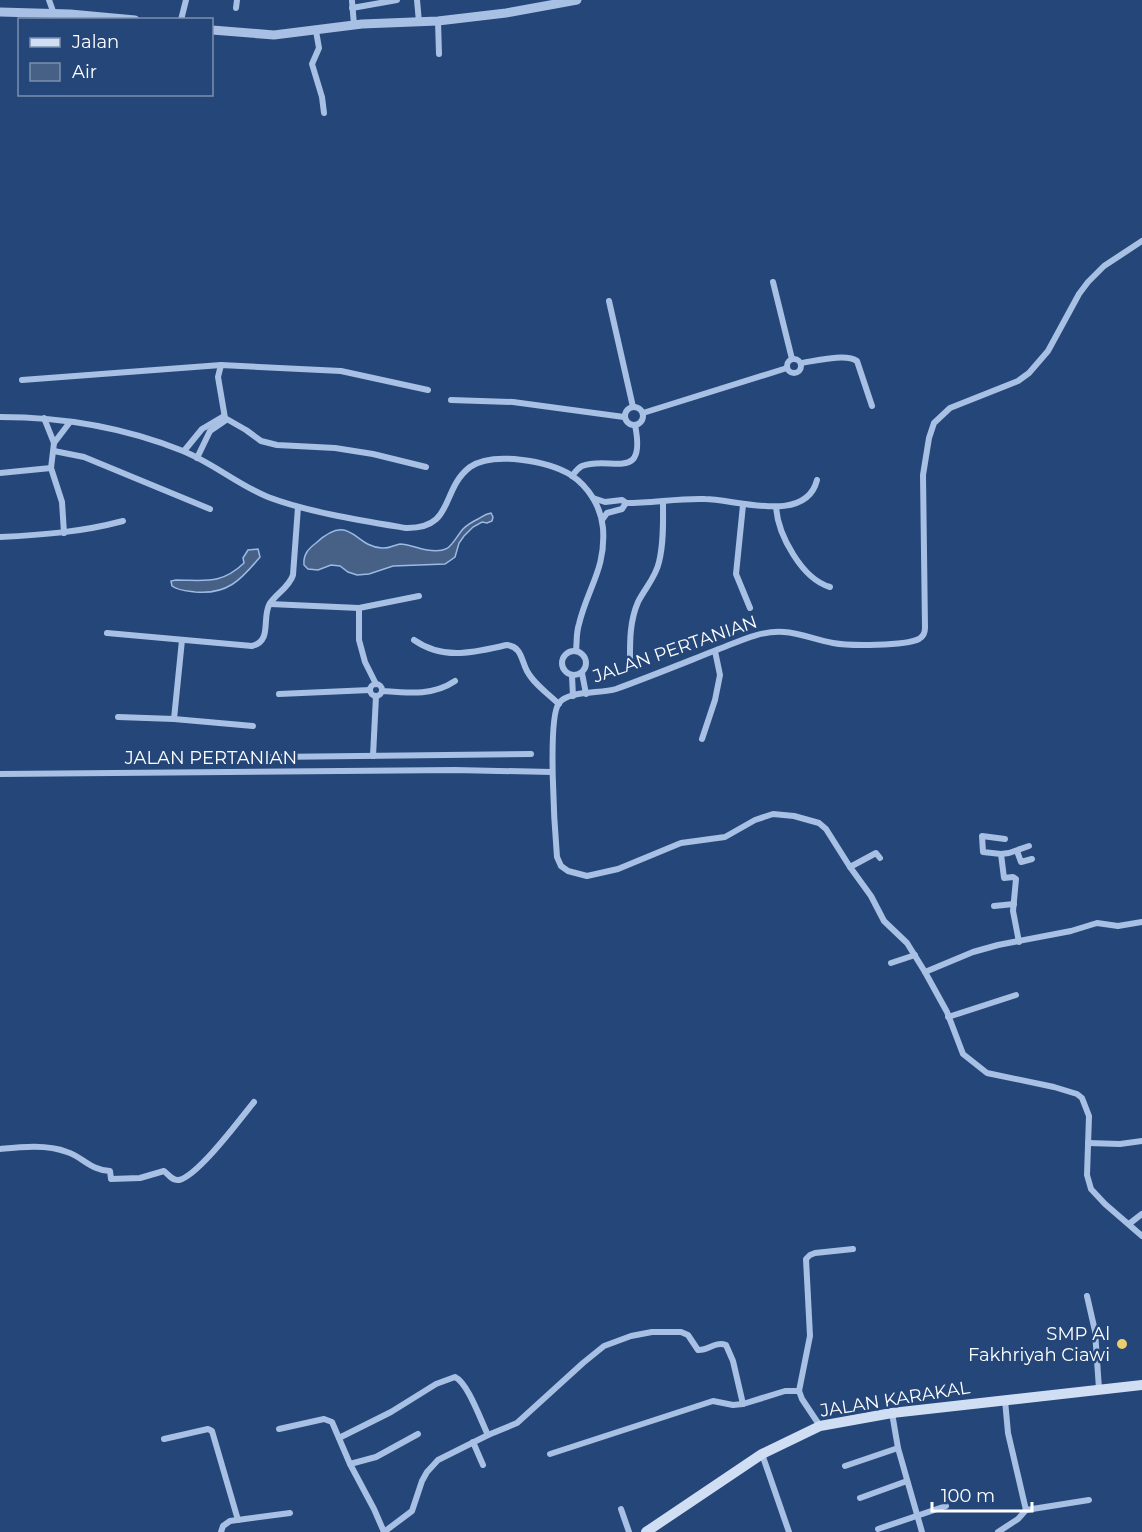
<svg xmlns="http://www.w3.org/2000/svg" width="1142" height="1532" font-family="Montserrat,sans-serif">
<rect width="100%" height="100%" fill="#254679"/>
<g fill="#476086" stroke="#9cbae4" stroke-width="1.5">
<path d="M 491,513 L 493,517 L 492,521 L 487,523 L 482,522 L 473,527 L 464,536 L 459,543 L 455,557 L 445,564 L 393,566 L 369,574 L 357,575 L 348,572 L 340,566 L 331,565 L 318,570 L 308,569 L 304,565 C 303,555 308,549 316,543 C 351,511 354,547 382,548 C 388,549 394,545 400,544 C 409,544 418,549 427,550 C 452,554 451,543 463,529 C 468,524 472,522 478,519 C 483,516 485,514 491,513 Z"/>
<path d="M 258,549 L 260,557 C 241,580 227,595 195,592 C 187,591 179,591 172,586 L 171,581 L 176,580 C 205,580 221,585 244,563 L 243,558 L 248,550 Z"/>
</g>
<g fill="none" stroke-linecap="round" stroke-linejoin="round">
<g stroke="#a7c0e4" stroke-width="6">
<path d="M 49,0 L 54,14"/>
<path d="M 417,0 L 419,22"/>
<path d="M 352,1 L 354,25"/>
<path d="M 236,8 L 237,0"/>
<path d="M 352,8 L 397,0"/>
<path d="M 181,20 L 186,0"/>
<path d="M 438,21 L 439,54"/>
<path d="M 316,31 L 319,48 L 312,64 L 322,97 L 324,113"/>
<path d="M 1142,241 L 1104,266 L 1088,282 L 1079,294 L 1048,351 L 1029,373 L 1018,381 L 950,408 L 934,423 L 929,438 L 923,475 L 925,628 C 925,632 924,636 919,639 C 905,646 849,646 833,643 C 816,640 800,633 784,632 C 759,630 736,643 714,651 C 681,664 649,677 616,689 C 601,694 569,690 559,703 C 547,718 555,833 557,857 L 561,866 L 568,871 L 587,876 L 618,869 L 681,843 L 725,837 L 755,820 L 773,814 L 794,816 L 819,823 L 826,829 L 850,867 L 871,896 L 884,921 L 907,943 L 925,972 L 947,1012 L 963,1054 L 987,1073 L 1054,1087 L 1077,1094 L 1082,1098 L 1089,1116 L 1087,1175 L 1091,1189 L 1105,1204 L 1142,1236"/>
<path d="M 773,282 L 792,359"/>
<path d="M 609,301 L 633,407"/>
<circle cx="794" cy="366" r="7"/>
<path d="M 801,363 C 815,361 846,353 857,361 L 872,406"/>
<path d="M 221,365 L 218,377 L 225,418 L 246,430 L 261,441 L 277,445 L 335,448 L 373,454 L 426,467"/>
<path d="M 22,380 L 221,365 L 341,371 L 428,390"/>
<path d="M 451,400 L 513,402 L 624,417"/>
<circle cx="634" cy="416" r="9"/>
<path d="M 643,413 L 787,368"/>
<path d="M 0,417 C 62,417 126,428 183,451 C 213,463 238,485 268,497 C 307,512 364,521 406,528 C 455,529 440,490 470,467 C 493,451 548,461 571,475 C 589,487 601,507 603,528 C 606,569 588,587 579,624 C 576,633 577,642 576,651"/>
<path d="M 44,418 L 54,443 L 51,468 L 62,502 L 64,533"/>
<path d="M 54,443 L 70,422"/>
<path d="M 54,451 L 84,457 L 210,509"/>
<path d="M 184,451 L 202,429 L 224,416"/>
<path d="M 197,458 L 210,431 L 226,420"/>
<path d="M 0,473 L 51,468"/>
<path d="M 572,476 C 575,472 578,468 582,466 C 610,455 647,484 635,425"/>
<path d="M 593,498 L 605,502 L 622,500 L 626,503 C 653,503 679,498 705,499 C 735,499 806,525 817,480"/>
<path d="M 743,505 L 736,574 L 750,608"/>
<path d="M 776,507 C 778,535 802,579 830,587"/>
<path d="M 602,520 L 607,513 L 622,509 L 626,503"/>
<path d="M 0,537 C 42,535 82,532 123,521"/>
<path d="M 270,604 L 359,608 L 419,596"/>
<path d="M 359,608 L 359,640 L 365,662 L 376,684"/>
<path d="M 107,633 L 252,646 C 272,641 262,620 269,605 C 275,594 289,588 293,575 L 298,507"/>
<path d="M 414,640 C 444,661 475,652 507,645 C 522,647 521,660 527,671 C 534,684 548,694 559,704"/>
<circle cx="574" cy="663" r="12"/>
<path d="M 630,666 C 630,644 629,623 638,602 C 645,588 656,577 659,562 C 664,542 663,521 663,502"/>
<path d="M 582,673 L 586,694"/>
<path d="M 572,676 L 573,696"/>
<circle cx="376" cy="690" r="6"/>
<path d="M 382,691 C 408,693 433,696 455,681"/>
<path d="M 279,694 L 370,690"/>
<path d="M 118,717 L 174,719 L 253,726"/>
<path d="M 174,719 L 182,640"/>
<path d="M 702,739 L 715,700 L 720,675 L 715,651"/>
<path d="M 373,756 L 376,696"/>
<path d="M 272,757 L 531,754"/>
<path d="M 0,774 L 455,770 L 552,772"/>
<path d="M 1005,839 L 982,836 L 983,852 L 1001,854 L 1004,878 L 1013,877 L 1016,879 L 1013,911 L 1019,942"/>
<path d="M 1017,851 L 1021,862 L 1032,859"/>
<path d="M 1001,854 L 1009,853 L 1029,846"/>
<path d="M 850,867 L 876,853 L 880,858"/>
<path d="M 994,906 L 1014,904"/>
<path d="M 891,963 L 915,955"/>
<path d="M 925,972 L 973,952 L 998,945 L 1071,931 L 1097,923 L 1118,926 L 1142,922"/>
<path d="M 948,1017 L 1016,995"/>
<path d="M 1088,1143 L 1120,1144 L 1142,1141"/>
<path d="M 0,1149 C 20,1147 47,1144 67,1152 C 83,1157 90,1170 110,1171 L 111,1179 L 140,1178 L 164,1171 C 169,1175 172,1181 179,1180 C 198,1176 241,1118 254,1102"/>
<path d="M 1129,1224 L 1142,1214"/>
<path d="M 1087,1296 L 1095,1331 L 1099,1389"/>
<path d="M 799,1391 L 810,1336 L 806,1259 L 810,1255 L 815,1253 L 853,1249"/>
<path d="M 1005,1400 L 1008,1433 L 1026,1510"/>
<path d="M 892,1413 L 898,1448 L 922,1532"/>
<path d="M 279,1429 L 324,1419 L 332,1422 L 350,1464 L 374,1509 L 384,1532"/>
<path d="M 339,1438 L 391,1412 L 436,1384 L 455,1377 C 468,1383 481,1421 488,1435"/>
<path d="M 164,1439 L 208,1429 L 212,1431 L 238,1520"/>
<path d="M 473,1442 L 483,1465"/>
<path d="M 550,1454 L 713,1401 L 733,1405 L 743,1404 L 785,1391 L 799,1391 L 802,1399 L 820,1426"/>
<path d="M 762,1454 L 789,1532"/>
<path d="M 350,1464 L 376,1457 L 418,1434"/>
<path d="M 845,1466 L 898,1448"/>
<path d="M 860,1498 L 907,1481"/>
<path d="M 621,1509 L 629,1532"/>
<path d="M 878,1529 L 946,1506"/>
<path d="M 221,1532 L 223,1526 L 230,1521 L 290,1513"/>
<path d="M 384,1532 L 412,1511 L 422,1481 L 427,1472 L 438,1460 L 488,1435 L 517,1423 L 583,1363 L 604,1346 L 631,1336 L 652,1332 L 681,1332 L 688,1335 L 698,1350 C 708,1351 715,1341 726,1345 L 733,1361 L 743,1404"/>
<path d="M 998,1532 L 1018,1519 L 1026,1510 L 1089,1500"/>
</g>
<g stroke="#a7c0e4" stroke-width="9">
<path d="M 0,12 L 70,14 L 135,20"/>
<path d="M 212,30 L 274,35 L 362,24 L 438,21 L 506,13 L 577,0"/>
</g>
<path stroke="#d0def4" stroke-width="10" d="M 646,1532 L 762,1454 L 820,1426 L 892,1413 L 1142,1385"/>
</g>
<circle fill="#edce6c" stroke="#254679" stroke-width="2" cx="1122" cy="1344" r="6"/>
<g text-anchor="middle" dominant-baseline="central" stroke-width="5" stroke-linejoin="round" paint-order="stroke">
<g font-size="18" fill="#fff" stroke="#254679">
<text transform="translate(675 649) rotate(-19)">JALAN PERTANIAN</text>
<text x="211" y="758">JALAN PERTANIAN</text>
<text transform="translate(895 1399) rotate(-9)">JALAN KARAKAL</text>
</g>
<g font-size="18" fill="#fff" stroke="#254679" text-anchor="end">
<text x="1110" y="1334">SMP Al<tspan x="1110" dy="21">Fakhriyah Ciawi</tspan></text>
</g>
</g>
<rect x="18" y="18" width="195" height="78" fill="#254679" stroke="#7c90af" stroke-width="1.5"/>
<rect x="30" y="38" width="30" height="9" fill="#d0def4" stroke="#7c90af" stroke-width="1.5"/>
<text x="72" y="48" font-size="18" fill="#ffffff">Jalan</text>
<rect x="30" y="63" width="30" height="18" fill="#476086" stroke="#7c90af" stroke-width="1.5"/>
<text x="72" y="78" font-size="18" fill="#ffffff">Air</text>
<path d="M932 1502v9h100v-9" fill="none" stroke="#ffffff" stroke-width="3"/>
<text x="941" y="1502" font-size="18" fill="#ffffff" stroke="#254679" stroke-width="4.5" paint-order="stroke">100 m</text>
</svg>
